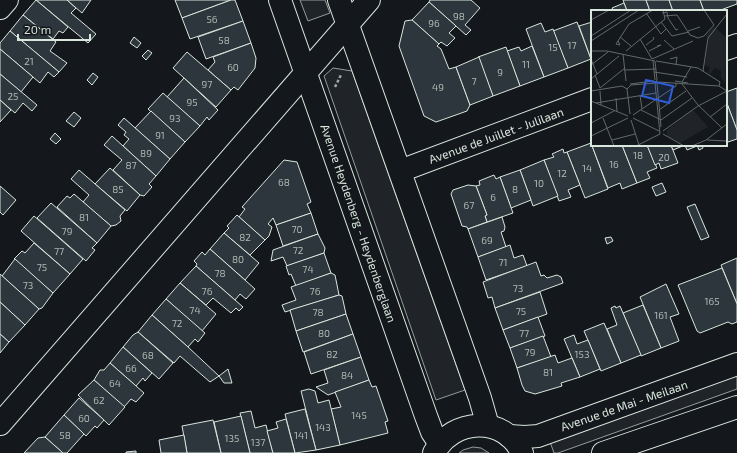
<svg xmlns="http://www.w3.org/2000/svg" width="737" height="453" font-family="'Exo 2',sans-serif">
<rect width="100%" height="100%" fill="#14181c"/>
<g fill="#202428" stroke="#939e99">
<path d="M 300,0 L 325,0 L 330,13 L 308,21 Z"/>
<path d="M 333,68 L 352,71 L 465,390 L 436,400 L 324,76 Z"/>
<path d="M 737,372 L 737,389 L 558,453 L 554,453 L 549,439 Z"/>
<path d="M 473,447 L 481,448 L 489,453 L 459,453 L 463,450 Z"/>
</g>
<g fill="#2c363c" stroke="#d8e6dc">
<path d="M 36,0 L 67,0 L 76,8 L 71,13 L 96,34 L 88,43 Z"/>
<path d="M 36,0 L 68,27 L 63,33 L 59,31 L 53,39 L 23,15 Z"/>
<path d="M 67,0 L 91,0 L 82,13 Z"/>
<path d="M 175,0 L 231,0 L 182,18 Z"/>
<path d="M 231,0 L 235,0 L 243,21 L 190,39 L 182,18 Z"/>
<path d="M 430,0 L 471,0 L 480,8 L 465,25 L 471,30 L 466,35 L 429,2 Z"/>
<path d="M 623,0 L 646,0 L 650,11 L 627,11 Z"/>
<path d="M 646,0 L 669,0 L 673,11 L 650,11 Z"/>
<path d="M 669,0 L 700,0 L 704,11 L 673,11 Z"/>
<path d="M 700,0 L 737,0 L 737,4 L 718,11 L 704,11 Z"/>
<path d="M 429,2 L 456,26 L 449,33 L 455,38 L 447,46 L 441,42 L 439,44 L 412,20 Z"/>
<path d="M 624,3 L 627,11 L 610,11 L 613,10 L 612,8 Z"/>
<path d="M 23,15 L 56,42 L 50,51 L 67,63 L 59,72 L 10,31 Z"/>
<path d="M 412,20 L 439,44 L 437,46 L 441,49 L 449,69 L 456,67 L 470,105 L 467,111 L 436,122 L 424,116 L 399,46 L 405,21 Z"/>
<path d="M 243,21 L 251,43 L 206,59 L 198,37 Z"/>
<path d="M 577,22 L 591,59 L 568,68 L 553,31 Z"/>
<path d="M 592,22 L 592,59 L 591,59 L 579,26 Z"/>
<path d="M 541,23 L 545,32 L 553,29 L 568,68 L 544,77 L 526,29 Z"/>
<path d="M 10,31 L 59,72 L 54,77 L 48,72 L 40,83 L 0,49 L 0,43 Z"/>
<path d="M 134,37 L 141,43 L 137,48 L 130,43 Z"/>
<path d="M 251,43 L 256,58 L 255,68 L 238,90 L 234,87 L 231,90 L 208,70 L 215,62 L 213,57 Z"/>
<path d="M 532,46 L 544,77 L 520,86 L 507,51 L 519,47 L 521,51 Z"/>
<path d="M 506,47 L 520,86 L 493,96 L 478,57 Z"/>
<path d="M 0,49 L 33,77 L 21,92 L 0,74 Z"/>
<path d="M 148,50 L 152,53 L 146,60 L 142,56 Z"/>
<path d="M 187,52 L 231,90 L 216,107 L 173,68 Z"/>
<path d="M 479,57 L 493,96 L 470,105 L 456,67 Z"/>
<path d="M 93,73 L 98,77 L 92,85 L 87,80 Z"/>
<path d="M 0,74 L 37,105 L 32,111 L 23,103 L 15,113 L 0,100 Z"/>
<path d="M 184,78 L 218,110 L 209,120 L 207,117 L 200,126 L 167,97 Z"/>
<path d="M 737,88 L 737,130 L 726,101 L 726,92 Z"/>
<path d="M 163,93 L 200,126 L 185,142 L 148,109 Z"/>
<path d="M 0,100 L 11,110 L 0,122 Z"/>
<path d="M 726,101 L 737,130 L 737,139 L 728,142 L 726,137 Z"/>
<path d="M 151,111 L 185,142 L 170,159 L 135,128 Z"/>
<path d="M 74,112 L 81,118 L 74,127 L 66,121 Z"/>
<path d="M 124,118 L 170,159 L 156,176 L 123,146 L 129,139 L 124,135 L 126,132 L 118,125 Z"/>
<path d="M 55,133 L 61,139 L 56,144 L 50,139 Z"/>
<path d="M 112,136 L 156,176 L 149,184 L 152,187 L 144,196 L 140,195 L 113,170 L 122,160 L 104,145 Z"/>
<path d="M 591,143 L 608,189 L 585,198 L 567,152 Z"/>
<path d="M 591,143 L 592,145 L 622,145 L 637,183 L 622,189 L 620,183 L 608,188 Z"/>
<path d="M 622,145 L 647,145 L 657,168 L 647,172 L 650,178 L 637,183 Z"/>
<path d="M 647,145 L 671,145 L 678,163 L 661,169 L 659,163 L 655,165 Z"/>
<path d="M 671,145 L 697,145 L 697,146 L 687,150 L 685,145 L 673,150 Z"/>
<path d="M 702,145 L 703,148 L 699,150 L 697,145 Z"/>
<path d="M 563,149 L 564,153 L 567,152 L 580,185 L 568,190 L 571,197 L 559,201 L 544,160 L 554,157 L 552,154 Z"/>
<path d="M 284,160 L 297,162 L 311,202 L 307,204 L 311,213 L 276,225 L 273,218 L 268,224 L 272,227 L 269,236 L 265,240 L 239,217 L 245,209 L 242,207 Z"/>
<path d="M 544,160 L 558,196 L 533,206 L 520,170 Z"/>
<path d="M 110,168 L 140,195 L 127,211 L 95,184 Z"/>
<path d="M 79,170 L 125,210 L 120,216 L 121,221 L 116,225 L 111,226 L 83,202 L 89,195 L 71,179 Z"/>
<path d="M 520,170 L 531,200 L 511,208 L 500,177 Z"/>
<path d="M 494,175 L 496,179 L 500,177 L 513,213 L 487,222 L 485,216 L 487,215 L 476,186 L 480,185 L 479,181 Z"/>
<path d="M 662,183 L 666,192 L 656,196 L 652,187 Z"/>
<path d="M 468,185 L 476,186 L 487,215 L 485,216 L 487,222 L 468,229 L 467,227 L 462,226 L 451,194 L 453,190 Z"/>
<path d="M 0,186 L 16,200 L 3,215 L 0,212 Z"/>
<path d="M 74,194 L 111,226 L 97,243 L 57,207 L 67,196 L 70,198 Z"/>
<path d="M 51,203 L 97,243 L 92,248 L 95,250 L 86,261 L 37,218 Z"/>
<path d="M 695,204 L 709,237 L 701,240 L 687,207 Z"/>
<path d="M 311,213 L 318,234 L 283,246 L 276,225 Z"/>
<path d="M 237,215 L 265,240 L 250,255 L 224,233 L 229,228 L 227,226 Z"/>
<path d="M 34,216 L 83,259 L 70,274 L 21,231 Z"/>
<path d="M 502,217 L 505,227 L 504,231 L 501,232 L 506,247 L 478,257 L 468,229 Z"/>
<path d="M 224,233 L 259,263 L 245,280 L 210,249 Z"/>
<path d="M 318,234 L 325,248 L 324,253 L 287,266 L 283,257 L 271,261 L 273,250 Z"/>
<path d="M 611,237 L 613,241 L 607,244 L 605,238 Z"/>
<path d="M 34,243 L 70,274 L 53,293 L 14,259 L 22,251 L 25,253 Z"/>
<path d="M 510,245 L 514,258 L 523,255 L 527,266 L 486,280 L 478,257 Z"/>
<path d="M 210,249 L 255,289 L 246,299 L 240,294 L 235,300 L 196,266 L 197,264 L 194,261 L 202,252 L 205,255 Z"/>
<path d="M 324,253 L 331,273 L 296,286 L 291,274 L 289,275 L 286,266 Z"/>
<path d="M 737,258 L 737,304 L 721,265 Z"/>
<path d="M 15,259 L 53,293 L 42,308 L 39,309 L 2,276 Z"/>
<path d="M 536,262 L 541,276 L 544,275 L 547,278 L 557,275 L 561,277 L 563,283 L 495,308 L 492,297 L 488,298 L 483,282 Z"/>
<path d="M 196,266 L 243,307 L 239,311 L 236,308 L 231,313 L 213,298 L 206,305 L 180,283 Z"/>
<path d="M 722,268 L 737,304 L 737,322 L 732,324 L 728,322 L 700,333 L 697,331 L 678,285 Z"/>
<path d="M 331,273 L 335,275 L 339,295 L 285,312 L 282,305 L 296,300 L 291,287 Z"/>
<path d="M 0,274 L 39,309 L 25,325 L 0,302 Z"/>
<path d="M 180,283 L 216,314 L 202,331 L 166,299 Z"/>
<path d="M 666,284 L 679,314 L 670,317 L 679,341 L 661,348 L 640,297 Z"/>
<path d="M 540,292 L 547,314 L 503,330 L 495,308 Z"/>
<path d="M 339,295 L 342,296 L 346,314 L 296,331 L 290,310 Z"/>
<path d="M 166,299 L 205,333 L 198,342 L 195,339 L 188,347 L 152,315 Z"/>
<path d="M 0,302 L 25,325 L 9,342 L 0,334 Z"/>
<path d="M 643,305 L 661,348 L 641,356 L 623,313 Z"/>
<path d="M 615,306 L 616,308 L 620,306 L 641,355 L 621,363 L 607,329 L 617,325 L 611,308 Z"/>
<path d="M 346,314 L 353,334 L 303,352 L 296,331 Z"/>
<path d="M 152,315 L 188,347 L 219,376 L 210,382 L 180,356 L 174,363 L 138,332 Z"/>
<path d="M 538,317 L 545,336 L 510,348 L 503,330 Z"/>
<path d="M 604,323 L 621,363 L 601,371 L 584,331 Z"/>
<path d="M 138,332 L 173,363 L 159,379 L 123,347 L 133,335 Z"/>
<path d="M 0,334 L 9,342 L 0,353 Z"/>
<path d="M 353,334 L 361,357 L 311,374 L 304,352 Z"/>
<path d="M 574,335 L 577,344 L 588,340 L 600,369 L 580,377 L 564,339 Z"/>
<path d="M 543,336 L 551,357 L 517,368 L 510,348 Z"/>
<path d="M 123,347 L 152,373 L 145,381 L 143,378 L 136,386 L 110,363 Z"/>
<path d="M 555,355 L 558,363 L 572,358 L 580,377 L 561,383 L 562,386 L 535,394 L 525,391 L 522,385 L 517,368 Z"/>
<path d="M 361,357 L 369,380 L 328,395 L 316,387 L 328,383 L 324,370 Z"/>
<path d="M 110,363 L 144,393 L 136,402 L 131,399 L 124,407 L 94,380 L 100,370 L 104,370 Z"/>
<path d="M 228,369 L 232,383 L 224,383 L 219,376 Z"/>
<path d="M 94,380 L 125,407 L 109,425 L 78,395 Z"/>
<path d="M 369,380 L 372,387 L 376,386 L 388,421 L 385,422 L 388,433 L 340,445 L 331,409 L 341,407 L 335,392 Z"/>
<path d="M 309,389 L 315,391 L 318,403 L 329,400 L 340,445 L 316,450 L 301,391 Z"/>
<path d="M 79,398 L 104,420 L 97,428 L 95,426 L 86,436 L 64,415 Z"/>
<path d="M 305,409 L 316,450 L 295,453 L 285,414 Z"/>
<path d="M 251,411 L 255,428 L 266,425 L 273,453 L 250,453 L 240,413 Z"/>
<path d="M 64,415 L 84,434 L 67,453 L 63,453 L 45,437 Z"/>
<path d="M 241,416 L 250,453 L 221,453 L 214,422 Z"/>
<path d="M 286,419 L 295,453 L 273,453 L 267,431 L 278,428 L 276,422 Z"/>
<path d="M 213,420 L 221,453 L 187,453 L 182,426 Z"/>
<path d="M 184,435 L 187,453 L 161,453 L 159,440 Z"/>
<path d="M 45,437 L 63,453 L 24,453 L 38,438 Z"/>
<path d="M 136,451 L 136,453 L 126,453 L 126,452 Z"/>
</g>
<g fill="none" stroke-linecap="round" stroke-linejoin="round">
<defs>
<g id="minor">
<path d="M 280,0 L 426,416 L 432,432 L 440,444"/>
<path d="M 339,0 L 480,398 L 488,426"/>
<path d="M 0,8 L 7,0"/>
<path d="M 726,49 L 737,45"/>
<path d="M 400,171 L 592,99"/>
<path d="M 0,424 L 369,0"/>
</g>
<g id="tertiary">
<path d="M 509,436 L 525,437 L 538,436 L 737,364"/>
<path d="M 434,453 C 452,418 505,415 522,453"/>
<path d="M 603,453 L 737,407"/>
</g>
</defs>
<use href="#minor" stroke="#d8e6dc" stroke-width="24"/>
<use href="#tertiary" stroke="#d8e6dc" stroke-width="24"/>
<path stroke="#9da8a2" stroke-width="2.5" stroke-dasharray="3 2" stroke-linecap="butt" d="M 335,87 L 341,75"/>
<use href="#minor" stroke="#14181c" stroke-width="22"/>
<use href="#tertiary" stroke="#14181c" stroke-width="22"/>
</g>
<g text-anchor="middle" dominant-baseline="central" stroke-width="3" stroke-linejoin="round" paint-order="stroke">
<g font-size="10" fill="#adbab4">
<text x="459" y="16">98</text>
<text x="212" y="19">56</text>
<text x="434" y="23">96</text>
<text x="224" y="40">58</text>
<text x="572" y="45">17</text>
<text x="553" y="47">15</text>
<text x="29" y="61">21</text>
<text x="526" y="64">11</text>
<text x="233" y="67">60</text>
<text x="500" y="72">9</text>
<text x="474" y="81">7</text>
<text x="207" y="84">97</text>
<text x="438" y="87">49</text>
<text x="13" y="96">25</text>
<text x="192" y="102">95</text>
<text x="175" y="118">93</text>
<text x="160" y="135">91</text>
<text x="146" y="153">89</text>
<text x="638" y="155">18</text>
<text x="664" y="157">20</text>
<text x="614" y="164">16</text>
<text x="131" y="165">87</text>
<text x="587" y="168">14</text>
<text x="562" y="173">12</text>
<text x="284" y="182">68</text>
<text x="539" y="183">10</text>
<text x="118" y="189">85</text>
<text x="515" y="189">8</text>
<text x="493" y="197">6</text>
<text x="469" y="205">67</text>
<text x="84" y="217">81</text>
<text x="297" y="229">70</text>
<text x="67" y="231">79</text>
<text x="245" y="237">82</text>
<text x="487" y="240">69</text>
<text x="298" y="250">72</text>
<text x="59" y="251">77</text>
<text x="238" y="259">80</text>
<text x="503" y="262">71</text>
<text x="42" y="267">75</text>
<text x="308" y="269">74</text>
<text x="220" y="273">78</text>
<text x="28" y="285">73</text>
<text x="518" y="288">73</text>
<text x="207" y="291">76</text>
<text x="315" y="291">76</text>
<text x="712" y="301">165</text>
<text x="195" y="310">74</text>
<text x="521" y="311">75</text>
<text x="318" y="312">78</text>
<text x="661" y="315">161</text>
<text x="177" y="323">72</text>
<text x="324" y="333">80</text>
<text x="524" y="333">77</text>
<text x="530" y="352">79</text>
<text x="332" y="354">82</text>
<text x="582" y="354">153</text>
<text x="148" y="355">68</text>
<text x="131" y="368">66</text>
<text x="548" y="372">81</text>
<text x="347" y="375">84</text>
<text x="115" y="383">64</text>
<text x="99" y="400">62</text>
<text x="359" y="415">145</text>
<text x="84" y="418">60</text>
<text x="323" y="427">143</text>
<text x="65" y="435">58</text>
<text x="301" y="435">141</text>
<text x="232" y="438">135</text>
<text x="258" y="442">137</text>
</g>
<g font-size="12" fill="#d8e6dc" stroke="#14181c">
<text transform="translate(496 135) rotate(-20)">Avenue de Juillet - Julilaan</text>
<text transform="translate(359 223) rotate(71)">Avenue Heydenberg - Heydenberglaan</text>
<text transform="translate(624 405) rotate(-19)">Avenue de Mai - Meilaan</text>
</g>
</g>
<g transform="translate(591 10)">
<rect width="136" height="136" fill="#14181c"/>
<path d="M 123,17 L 136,28 L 134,73 L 130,68 L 130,61 L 124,58 L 119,64 L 117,63 L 119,57 L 114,55 L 118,28 L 114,26 ZM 102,100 L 117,117 L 89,133 L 76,126 L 76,120 Z" fill="#202428"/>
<path fill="none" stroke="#626a69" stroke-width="1" d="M 55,3 L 70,24 L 75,19M 71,3 L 76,2 L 77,8 L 85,20 L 87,19M 73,6 L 86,5 L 99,25 L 107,28 L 113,26 L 123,15 L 113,0M 0,10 L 18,0M 70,12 L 81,26 L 98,22M 97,21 L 109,17M 0,26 L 40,0M 29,27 L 40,36M 49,29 L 61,49M 73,30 L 83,39M 0,31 L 48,0M 27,31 L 29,35 L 25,34 L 38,14 L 62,0M 55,35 L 63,29 L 62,27M 0,41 L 16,41 L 64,51M 35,41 L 74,9 L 72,0M 58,41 L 70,35 L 66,36M 32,44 L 35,71M 0,49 L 6,64M 61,49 L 102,31M 79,49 L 86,47 L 85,55M 62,51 L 64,70M 64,51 L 66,70M 65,51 L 107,58 L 129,72 L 128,76M 0,55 L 17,42M 34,60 L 65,59M 112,61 L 117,28 L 136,4M 63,62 L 96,67M 4,65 L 9,78M 0,69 L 28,46M 84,71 L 97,73M 67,72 L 128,76 L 136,81M 91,72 L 100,57M 64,73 L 69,124M 66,73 L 70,117M 39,74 L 63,71M 91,74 L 107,95 L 131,118M 9,78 L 34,58M 36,79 L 39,104M 0,81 L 31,76 L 36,79 L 40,75 L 65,73 L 66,70M 9,81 L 10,95M 49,85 L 51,99M 25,88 L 26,102M 0,91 L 37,106M 5,93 L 65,83M 50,100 L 70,110 L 101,88M 68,100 L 95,81M 42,105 L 85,76 L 85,73M 119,107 L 136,94M 12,108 L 23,136M 42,108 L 68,121M 40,110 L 48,135M 0,113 L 23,101M 72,121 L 107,96 L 136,81M 72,124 L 93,136M 0,126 L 37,108M 21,130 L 44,124M 116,130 L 136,131M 45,136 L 69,124M 101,136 L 115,130 L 136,114"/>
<path fill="#305dd8" fill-opacity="0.15" stroke="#305dd8" stroke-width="2" d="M 55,70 L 82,76 L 78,93 L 51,86 Z"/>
<rect width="136" height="136" fill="none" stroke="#d8e6dc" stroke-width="2"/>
</g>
<path d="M18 34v6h72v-6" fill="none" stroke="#d8e6dc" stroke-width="2"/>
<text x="24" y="34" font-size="12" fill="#d8e6dc" stroke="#14181c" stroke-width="3" paint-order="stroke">20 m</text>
</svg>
